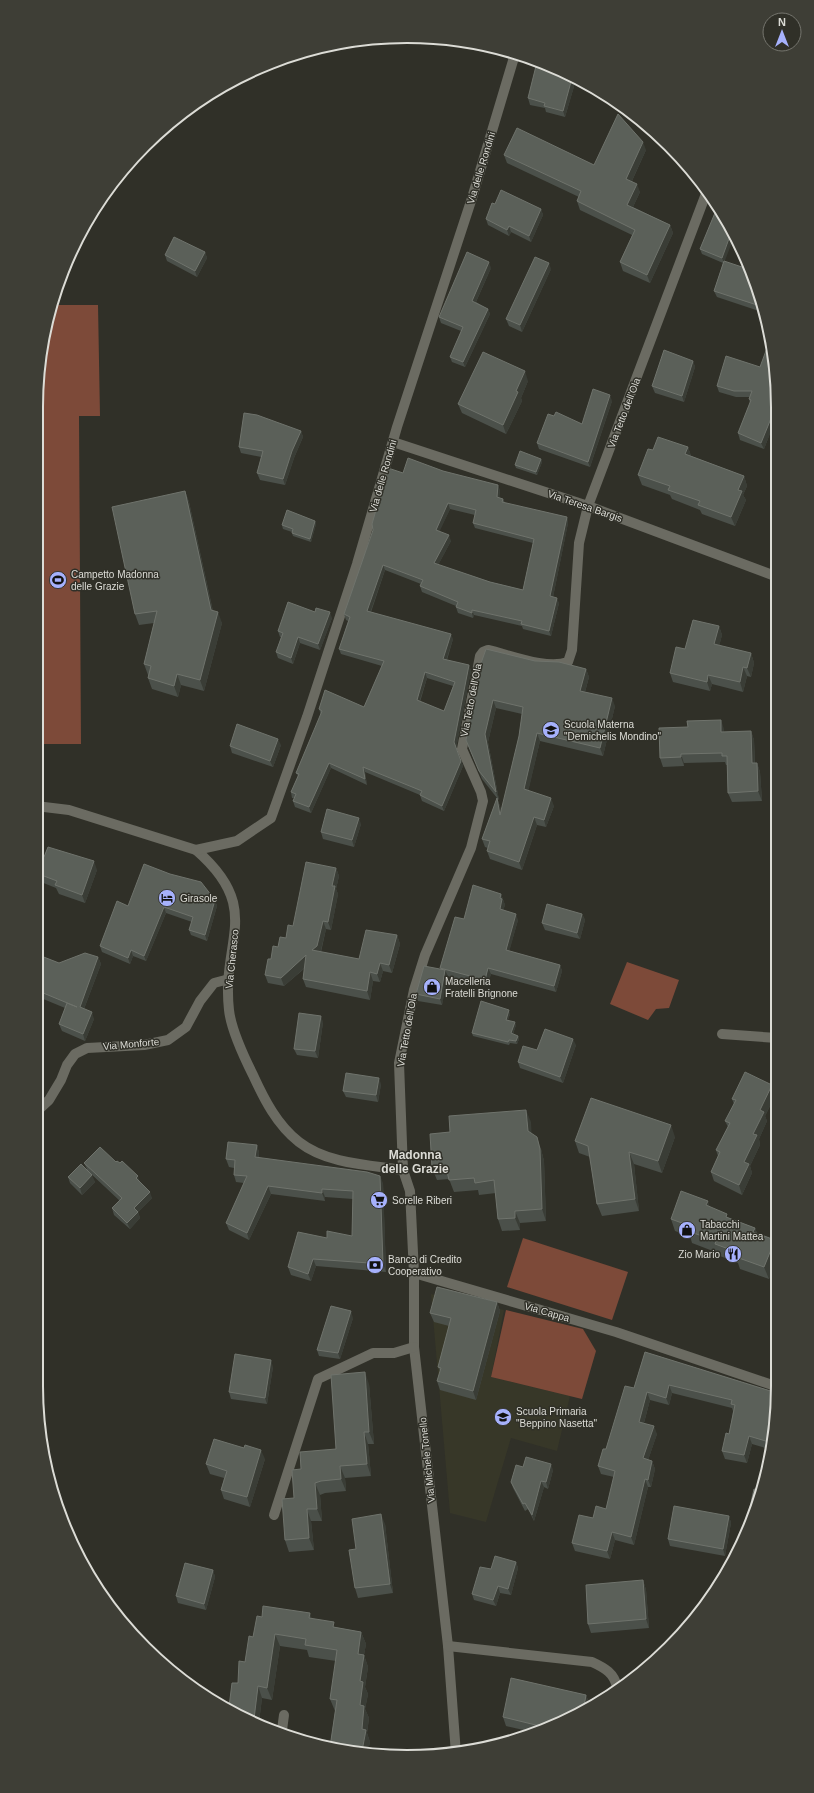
<svg xmlns="http://www.w3.org/2000/svg" width="814" height="1793" font-family="Helvetica,sans-serif">
<rect width="100%" height="100%" fill="#303028"/>
<path fill="#373728" d="M 431,1294 L 504,1310 L 491,1377 L 570,1396 L 557,1451 L 511,1438 L 486,1522 L 450,1513 Z"/>
<g fill="#7d4a39">
<path d="M 52,305 L 98,305 L 100,416 L 79,416 L 81,744 L 36,744 L 36,407 L 43,335 Z"/>
<path d="M 627,962 L 679,980 L 669,1008 L 656,1009 L 648,1020 L 610,1004 Z"/>
<path d="M 523,1238 L 628,1272 L 612,1320 L 507,1287 Z"/>
<path d="M 506,1310 L 583,1329 L 596,1351 L 582,1399 L 491,1377 Z"/>
</g>
<g fill="none" stroke-linecap="round" stroke-linejoin="round">
<g stroke="#6b6b62" stroke-width="10">
<path d="M 707,191 L 588,506 L 579,543 L 572,650 L 568,662 C 547,670 510,655 488,650 L 483,652 L 480,656 L 462,749 L 481,792 L 483,801 L 471,848 L 425,955 L 414,990 L 399,1063 L 403,1170 L 410,1191 L 414,1273 L 616,1332 L 778,1387"/>
<path d="M 393,442 L 588,506 L 775,576"/>
<path d="M 36,806 L 69,810 L 196,850 C 264,909 221,940 229,1010 C 231,1029 244,1057 253,1075 C 264,1099 277,1125 299,1142 C 327,1164 369,1165 403,1170"/>
<path d="M 196,850 L 237,841 L 271,818 L 307,717 L 357,564 L 397,427 L 472,198 L 515,54"/>
<path d="M 722,1034 L 777,1038"/>
<path d="M 36,1112 L 49,1100 L 61,1080 L 67,1065 L 75,1054 L 87,1048 L 144,1045 L 168,1040 L 186,1027 L 200,1001 L 214,983 L 229,979"/>
<path d="M 414,1273 L 414,1347 L 448,1646 L 456,1754"/>
<path d="M 274,1515 L 318,1379 L 373,1353 L 394,1353 L 414,1347"/>
<path d="M 448,1646 L 592,1662 C 605,1668 614,1673 617,1687"/>
<path d="M 282,1730 L 284,1715"/>
</g>
</g>
<g fill="#4b504a" fill-rule="evenodd">
<path d="M 568,75 L 573,78 L 575,83 L 565,117 L 546,112 L 545,108 L 530,105 L 528,98 Z"/>
<path d="M 646,150 L 632,181 L 640,192 L 633,207 L 670,225 L 673,233 L 650,283 L 623,271 L 620,262 L 632,235 L 580,210 L 577,201 L 579,197 L 507,163 L 504,155 L 594,165 Z"/>
<path d="M 495,204 L 541,209 L 543,215 L 531,242 L 511,232 L 509,236 L 488,225 L 486,219 Z"/>
<path d="M 717,208 L 724,262 L 751,270 L 759,311 L 717,297 L 714,291 L 723,263 L 702,254 L 700,249 Z"/>
<path d="M 205,252 L 207,258 L 197,277 L 167,261 L 165,255 Z"/>
<path d="M 491,268 L 476,302 L 488,309 L 490,314 L 465,367 L 452,362 L 450,357 L 461,331 L 441,323 L 439,317 Z"/>
<path d="M 551,269 L 522,332 L 509,326 L 506,319 Z"/>
<path d="M 775,358 L 775,423 L 774,423 L 764,449 L 740,440 L 738,433 L 750,403 L 749,399 L 750,397 L 736,397 L 719,392 L 717,386 L 760,367 Z"/>
<path d="M 693,361 L 695,367 L 684,402 L 655,393 L 652,386 Z"/>
<path d="M 528,381 L 521,398 L 522,401 L 506,434 L 462,413 L 458,404 Z"/>
<path d="M 612,401 L 590,467 L 539,449 L 537,443 L 554,416 L 582,424 Z"/>
<path d="M 301,431 L 303,437 L 294,458 L 285,485 L 260,480 L 257,473 L 261,457 L 241,453 L 239,447 Z"/>
<path d="M 688,447 L 691,456 L 744,476 L 747,486 L 743,495 L 746,500 L 735,526 L 702,514 L 700,510 L 672,499 L 670,495 L 642,485 L 638,475 L 653,450 Z"/>
<path d="M 541,459 L 542,462 L 537,475 L 516,468 L 515,465 Z"/>
<path d="M 443,471 L 500,490 L 499,498 L 503,499 L 505,503 L 567,517 L 568,523 L 553,597 L 559,603 L 551,636 L 523,629 L 522,626 L 474,615 L 473,618 L 458,613 L 456,607 L 456,606 L 422,592 L 420,586 L 421,584 L 385,570 L 371,612 L 453,639 L 447,660 L 469,665 L 471,671 L 456,748 L 463,766 L 444,811 L 422,801 L 420,795 L 365,772 L 367,785 L 331,768 L 311,813 L 295,807 L 293,801 L 294,798 L 292,798 L 291,792 L 298,776 L 296,773 L 321,715 L 319,709 L 364,707 L 382,666 L 341,654 L 339,649 L 348,621 L 346,620 L 344,614 L 403,473 ZM 450,509 L 475,515 L 473,523 L 475,528 L 533,543 L 523,590 L 490,582 L 438,565 L 451,541 L 439,531 ZM 427,678 L 453,686 L 444,711 L 420,702 Z"/>
<path d="M 185,491 L 189,502 L 213,611 L 222,623 L 204,691 L 181,685 L 178,697 L 152,689 L 148,678 L 149,676 L 148,675 L 144,664 L 154,623 L 139,625 L 135,614 Z"/>
<path d="M 315,521 L 316,524 L 311,542 L 293,536 L 292,533 L 292,532 L 283,529 L 282,525 Z"/>
<path d="M 315,612 L 332,618 L 320,650 L 300,643 L 293,664 L 278,658 L 276,652 L 281,637 L 280,637 L 278,631 Z"/>
<path d="M 719,626 L 722,635 L 719,646 L 751,653 L 754,663 L 751,677 L 747,676 L 743,692 L 712,684 L 710,691 L 673,682 L 670,673 L 685,649 Z"/>
<path d="M 535,661 L 586,669 L 589,677 L 585,692 L 615,706 L 603,756 L 540,741 L 528,791 L 554,806 L 546,827 L 537,825 L 522,870 L 490,859 L 487,851 L 488,848 L 485,847 L 482,839 L 497,798 L 482,779 L 466,740 L 480,666 ZM 496,708 L 522,714 L 519,736 L 501,812 L 500,806 L 497,798 L 499,800 L 488,742 Z"/>
<path d="M 724,729 L 724,732 L 751,731 L 754,740 L 755,763 L 757,763 L 760,772 L 762,801 L 732,802 L 728,793 L 727,765 L 726,765 L 725,762 L 684,763 L 684,766 L 663,767 L 660,758 Z"/>
<path d="M 281,745 L 273,767 L 232,753 L 230,746 Z"/>
<path d="M 361,824 L 354,847 L 323,839 L 321,832 Z"/>
<path d="M 36,854 L 44,857 L 97,870 L 85,903 L 59,894 L 56,888 L 36,880 Z"/>
<path d="M 336,868 L 339,876 L 336,889 L 338,894 L 331,930 L 326,929 L 321,952 L 359,959 L 397,935 L 400,944 L 392,973 L 383,971 L 380,982 L 373,981 L 370,1000 L 306,987 L 303,979 L 305,968 L 284,986 L 268,983 L 265,975 L 271,959 L 278,947 L 286,938 L 293,926 Z"/>
<path d="M 501,894 L 505,905 L 503,910 L 518,920 L 509,951 L 560,965 L 562,971 L 556,992 L 491,974 L 487,986 L 447,976 L 442,1005 L 418,1001 L 416,994 L 441,969 L 440,968 L 464,919 Z"/>
<path d="M 215,900 L 217,906 L 207,941 L 191,935 L 189,930 L 192,922 L 166,913 L 146,961 L 133,956 L 130,964 L 102,952 L 100,946 L 128,906 Z"/>
<path d="M 582,914 L 585,920 L 580,939 L 545,930 L 542,923 Z"/>
<path d="M 36,954 L 59,963 L 98,957 L 101,964 L 84,1009 L 94,1019 L 85,1041 L 62,1031 L 59,1024 L 65,1008 L 36,996 Z"/>
<path d="M 510,1014 L 508,1020 L 516,1025 L 513,1034 L 518,1036 L 519,1039 L 517,1044 L 510,1043 L 509,1045 L 473,1036 L 472,1033 Z"/>
<path d="M 323,1022 L 318,1058 L 297,1055 L 294,1049 Z"/>
<path d="M 576,1045 L 563,1083 L 520,1068 L 518,1062 L 537,1050 Z"/>
<path d="M 381,1084 L 378,1102 L 346,1097 L 343,1091 Z"/>
<path d="M 776,1094 L 765,1116 L 767,1121 L 759,1139 L 760,1145 L 750,1166 L 752,1173 L 742,1195 L 714,1181 L 711,1172 L 718,1156 L 716,1150 L 728,1127 L 725,1121 L 734,1104 L 732,1099 Z"/>
<path d="M 531,1122 L 531,1134 L 541,1149 L 544,1161 L 546,1221 L 520,1223 L 520,1230 L 502,1231 L 498,1219 L 496,1193 L 479,1195 L 478,1190 L 454,1192 L 449,1179 L 437,1180 L 432,1168 L 450,1132 Z"/>
<path d="M 675,1137 L 662,1173 L 634,1164 L 639,1211 L 602,1216 L 597,1204 L 590,1157 L 579,1153 L 575,1141 Z"/>
<path d="M 257,1145 L 259,1153 L 259,1158 L 383,1183 L 386,1272 L 316,1266 L 311,1281 L 291,1275 L 288,1267 L 327,1238 L 352,1236 L 353,1199 L 325,1197 L 325,1201 L 271,1194 L 249,1240 L 229,1230 L 226,1223 L 244,1183 L 236,1182 L 234,1175 L 234,1168 L 229,1167 L 226,1159 Z"/>
<path d="M 116,1162 L 140,1182 L 152,1198 L 138,1212 L 140,1218 L 130,1229 L 114,1215 L 112,1208 L 120,1201 L 89,1172 L 95,1182 L 82,1195 L 70,1183 L 68,1177 L 87,1169 L 84,1163 Z"/>
<path d="M 710,1207 L 729,1218 L 755,1228 L 757,1233 L 775,1240 L 778,1246 L 778,1256 L 769,1279 L 740,1269 L 738,1263 L 720,1256 L 718,1253 L 692,1243 L 690,1236 L 675,1231 L 671,1219 Z"/>
<path d="M 497,1302 L 500,1311 L 476,1400 L 440,1390 L 437,1381 L 440,1371 L 438,1367 L 449,1326 L 434,1322 L 430,1313 Z"/>
<path d="M 353,1318 L 340,1359 L 319,1356 L 317,1350 Z"/>
<path d="M 645,1352 L 777,1393 L 772,1450 L 752,1444 L 747,1463 L 725,1459 L 722,1451 L 729,1434 L 733,1411 L 732,1408 L 672,1393 L 669,1405 L 650,1400 L 644,1423 L 657,1434 L 648,1460 L 652,1461 L 655,1469 L 651,1487 L 648,1487 L 634,1545 L 615,1540 L 610,1559 L 575,1551 L 572,1543 L 593,1518 L 606,1509 L 614,1477 L 601,1474 L 598,1466 L 634,1388 Z"/>
<path d="M 273,1367 L 267,1404 L 231,1399 L 229,1392 Z"/>
<path d="M 369,1384 L 374,1444 L 368,1444 L 371,1476 L 345,1478 L 346,1491 L 325,1493 L 320,1495 L 322,1521 L 311,1521 L 314,1550 L 289,1552 L 285,1540 L 294,1498 L 301,1469 L 336,1449 Z"/>
<path d="M 265,1459 L 250,1507 L 224,1499 L 221,1490 L 224,1478 L 210,1474 L 206,1464 Z"/>
<path d="M 523,1467 L 553,1470 L 548,1489 L 544,1487 L 534,1521 L 528,1509 L 525,1511 L 513,1488 L 511,1482 Z"/>
<path d="M 765,1479 L 750,1528 L 749,1528 L 747,1521 L 761,1491 Z"/>
<path d="M 729,1516 L 731,1523 L 725,1556 L 670,1546 L 668,1539 Z"/>
<path d="M 385,1524 L 393,1593 L 358,1598 L 355,1588 L 356,1549 Z"/>
<path d="M 516,1562 L 518,1568 L 511,1595 L 500,1593 L 496,1606 L 474,1600 L 472,1594 L 491,1569 Z"/>
<path d="M 213,1570 L 215,1577 L 206,1610 L 178,1603 L 176,1596 Z"/>
<path d="M 643,1580 L 646,1590 L 649,1628 L 591,1633 L 588,1624 Z"/>
<path d="M 262,1617 L 312,1619 L 335,1627 L 361,1632 L 366,1644 L 364,1655 L 368,1667 L 365,1687 L 368,1694 L 365,1709 L 369,1718 L 367,1733 L 370,1742 L 368,1751 L 335,1750 L 330,1748 L 330,1747 L 335,1711 L 330,1699 L 336,1661 L 309,1657 L 307,1650 L 280,1646 L 272,1700 L 262,1698 L 259,1722 L 224,1708 L 229,1707 L 238,1683 L 253,1637 Z"/>
<path d="M 586,1695 L 589,1703 L 588,1709 L 537,1733 L 506,1726 L 503,1717 Z"/>
</g>
<g fill="#3a3d36">
<path d="M 557,69 L 558,70 L 560,74 L 556,72 Z"/>
<path d="M 572,78 L 573,78 L 575,83 L 565,117 L 563,111 Z"/>
<path d="M 643,142 L 646,150 L 629,187 L 626,179 Z"/>
<path d="M 637,184 L 640,192 L 630,213 L 627,205 Z"/>
<path d="M 541,209 L 543,215 L 531,242 L 529,236 Z"/>
<path d="M 670,225 L 673,233 L 650,283 L 647,275 Z"/>
<path d="M 509,226 L 511,232 L 509,236 L 507,230 Z"/>
<path d="M 731,233 L 734,237 L 724,263 L 722,258 Z"/>
<path d="M 205,252 L 207,258 L 197,277 L 195,271 Z"/>
<path d="M 489,262 L 491,268 L 474,306 L 472,301 Z"/>
<path d="M 549,263 L 551,269 L 522,332 L 520,325 Z"/>
<path d="M 759,299 L 761,306 L 759,311 L 757,305 Z"/>
<path d="M 488,309 L 490,314 L 465,367 L 463,362 Z"/>
<path d="M 693,361 L 695,367 L 684,402 L 682,396 Z"/>
<path d="M 525,371 L 528,381 L 521,398 L 522,401 L 506,434 L 503,425 L 516,391 Z"/>
<path d="M 610,395 L 612,401 L 590,467 L 588,462 Z"/>
<path d="M 772,416 L 774,423 L 764,449 L 761,443 Z"/>
<path d="M 301,431 L 303,437 L 294,458 L 285,485 L 283,479 L 292,451 Z"/>
<path d="M 688,447 L 691,456 L 685,454 Z"/>
<path d="M 541,459 L 542,462 L 537,475 L 536,472 Z"/>
<path d="M 744,476 L 747,486 L 743,495 L 746,500 L 735,526 L 731,517 L 738,490 Z"/>
<path d="M 498,485 L 500,490 L 499,503 L 497,497 Z"/>
<path d="M 185,491 L 189,502 L 215,621 L 211,610 Z"/>
<path d="M 448,503 L 450,509 L 438,535 L 436,530 Z"/>
<path d="M 567,517 L 568,523 L 552,602 L 550,596 Z"/>
<path d="M 315,521 L 316,524 L 311,542 L 310,539 Z"/>
<path d="M 449,535 L 451,541 L 436,569 L 434,563 Z"/>
<path d="M 383,565 L 385,570 L 369,616 L 367,611 Z"/>
<path d="M 557,598 L 559,603 L 551,636 L 549,631 Z"/>
<path d="M 472,610 L 474,615 L 473,618 L 472,613 Z"/>
<path d="M 218,612 L 222,623 L 204,691 L 200,680 Z"/>
<path d="M 330,612 L 332,618 L 320,650 L 318,644 Z"/>
<path d="M 719,626 L 722,635 L 717,654 L 714,644 Z"/>
<path d="M 451,634 L 453,639 L 445,664 L 443,659 Z"/>
<path d="M 298,637 L 300,643 L 293,664 L 291,658 Z"/>
<path d="M 751,653 L 754,663 L 751,677 L 747,668 Z"/>
<path d="M 469,665 L 471,671 L 456,748 L 454,742 Z"/>
<path d="M 743,667 L 747,676 L 743,692 L 740,682 Z"/>
<path d="M 586,669 L 589,677 L 583,699 L 580,691 Z"/>
<path d="M 425,672 L 427,678 L 418,706 L 417,700 Z"/>
<path d="M 177,674 L 181,685 L 178,697 L 174,686 Z"/>
<path d="M 708,675 L 712,684 L 710,691 L 707,682 Z"/>
<path d="M 612,698 L 615,706 L 603,756 L 600,748 Z"/>
<path d="M 493,700 L 496,708 L 488,742 L 499,800 L 496,792 L 485,734 Z"/>
<path d="M 721,720 L 724,729 L 724,742 L 721,732 Z"/>
<path d="M 751,731 L 754,740 L 755,772 L 752,763 Z"/>
<path d="M 537,733 L 540,741 L 527,797 L 524,789 Z"/>
<path d="M 278,739 L 281,745 L 273,767 L 270,761 Z"/>
<path d="M 681,754 L 684,763 L 684,766 L 681,757 Z"/>
<path d="M 461,761 L 463,766 L 444,811 L 442,806 Z"/>
<path d="M 329,763 L 331,768 L 311,813 L 309,807 Z"/>
<path d="M 757,763 L 760,772 L 762,801 L 758,791 Z"/>
<path d="M 363,767 L 365,772 L 367,785 L 365,779 Z"/>
<path d="M 497,798 L 500,806 L 503,823 L 500,815 Z"/>
<path d="M 551,798 L 554,806 L 546,827 L 544,820 Z"/>
<path d="M 534,817 L 537,825 L 522,870 L 519,862 Z"/>
<path d="M 359,818 L 361,824 L 354,847 L 352,840 Z"/>
<path d="M 94,861 L 97,870 L 85,903 L 82,895 Z"/>
<path d="M 336,868 L 339,876 L 336,889 L 338,894 L 331,930 L 328,922 L 332,886 Z"/>
<path d="M 501,894 L 505,905 L 502,915 L 500,909 L 500,898 Z"/>
<path d="M 215,900 L 217,906 L 207,941 L 205,935 Z"/>
<path d="M 164,907 L 166,913 L 146,961 L 144,956 Z"/>
<path d="M 516,914 L 518,920 L 508,956 L 506,950 Z"/>
<path d="M 582,914 L 585,920 L 580,939 L 577,933 Z"/>
<path d="M 323,921 L 326,929 L 320,954 L 312,950 Z"/>
<path d="M 397,935 L 400,944 L 392,973 L 389,965 Z"/>
<path d="M 131,950 L 133,956 L 130,964 L 128,958 Z"/>
<path d="M 306,955 L 309,964 L 284,986 L 281,978 Z"/>
<path d="M 98,957 L 101,964 L 82,1014 L 80,1007 Z"/>
<path d="M 380,963 L 383,971 L 380,982 L 377,974 Z"/>
<path d="M 560,965 L 562,971 L 556,992 L 554,986 Z"/>
<path d="M 488,968 L 491,974 L 487,986 L 485,980 Z"/>
<path d="M 445,970 L 448,976 L 442,1005 L 440,999 Z"/>
<path d="M 370,972 L 373,981 L 370,1000 L 367,991 Z"/>
<path d="M 509,1010 L 510,1014 L 507,1023 L 506,1020 Z"/>
<path d="M 92,1012 L 94,1019 L 85,1041 L 83,1034 Z"/>
<path d="M 321,1016 L 323,1022 L 318,1058 L 315,1051 Z"/>
<path d="M 515,1022 L 516,1025 L 512,1036 L 511,1033 Z"/>
<path d="M 518,1036 L 519,1039 L 517,1044 L 516,1041 Z"/>
<path d="M 573,1039 L 576,1045 L 563,1083 L 560,1077 Z"/>
<path d="M 379,1078 L 381,1084 L 378,1102 L 376,1095 Z"/>
<path d="M 772,1085 L 776,1094 L 765,1116 L 767,1121 L 759,1139 L 760,1145 L 750,1166 L 752,1173 L 742,1195 L 739,1185 L 744,1162 L 753,1134 L 760,1110 Z"/>
<path d="M 526,1110 L 531,1122 L 532,1143 L 528,1131 Z"/>
<path d="M 671,1125 L 675,1137 L 662,1173 L 658,1161 Z"/>
<path d="M 537,1137 L 541,1149 L 544,1161 L 546,1221 L 542,1209 Z"/>
<path d="M 257,1145 L 259,1153 L 258,1165 L 255,1157 Z"/>
<path d="M 629,1152 L 634,1164 L 639,1211 L 635,1199 Z"/>
<path d="M 92,1175 L 95,1182 L 82,1195 L 80,1188 Z"/>
<path d="M 138,1176 L 140,1182 L 136,1178 Z"/>
<path d="M 380,1176 L 383,1183 L 386,1272 L 383,1264 Z"/>
<path d="M 268,1186 L 271,1194 L 249,1240 L 247,1233 Z"/>
<path d="M 322,1189 L 325,1197 L 325,1201 L 322,1193 Z"/>
<path d="M 150,1192 L 152,1198 L 138,1212 L 140,1218 L 130,1229 L 127,1223 L 134,1208 Z"/>
<path d="M 708,1201 L 712,1213 L 706,1205 Z"/>
<path d="M 515,1211 L 520,1223 L 520,1230 L 515,1218 Z"/>
<path d="M 755,1228 L 759,1240 L 753,1232 Z"/>
<path d="M 775,1240 L 778,1246 L 778,1256 L 769,1279 L 764,1267 Z"/>
<path d="M 313,1259 L 316,1266 L 311,1281 L 308,1274 Z"/>
<path d="M 497,1302 L 500,1311 L 476,1400 L 473,1391 Z"/>
<path d="M 351,1311 L 353,1318 L 340,1359 L 338,1353 Z"/>
<path d="M 271,1360 L 273,1367 L 267,1404 L 265,1398 Z"/>
<path d="M 365,1372 L 369,1384 L 374,1444 L 369,1432 Z"/>
<path d="M 669,1385 L 672,1393 L 669,1405 L 666,1398 Z"/>
<path d="M 647,1392 L 650,1400 L 642,1430 L 639,1422 Z"/>
<path d="M 773,1420 L 774,1422 L 772,1449 L 769,1442 Z"/>
<path d="M 654,1426 L 657,1434 L 646,1466 L 643,1458 Z"/>
<path d="M 364,1432 L 368,1444 L 371,1476 L 367,1464 Z"/>
<path d="M 749,1436 L 752,1444 L 747,1463 L 744,1455 Z"/>
<path d="M 261,1450 L 265,1459 L 250,1507 L 247,1497 Z"/>
<path d="M 652,1461 L 655,1469 L 651,1487 L 648,1480 Z"/>
<path d="M 551,1464 L 553,1470 L 548,1489 L 546,1482 Z"/>
<path d="M 340,1466 L 345,1478 L 346,1491 L 341,1479 Z"/>
<path d="M 645,1479 L 648,1487 L 634,1545 L 631,1537 Z"/>
<path d="M 541,1481 L 544,1487 L 534,1521 L 532,1515 Z"/>
<path d="M 315,1483 L 320,1495 L 322,1521 L 317,1509 Z"/>
<path d="M 307,1509 L 311,1521 L 314,1550 L 309,1538 Z"/>
<path d="M 381,1514 L 385,1524 L 393,1593 L 390,1584 Z"/>
<path d="M 729,1516 L 731,1523 L 725,1556 L 723,1549 Z"/>
<path d="M 612,1532 L 615,1540 L 610,1559 L 607,1551 Z"/>
<path d="M 516,1562 L 518,1568 L 511,1595 L 508,1589 Z"/>
<path d="M 213,1570 L 215,1577 L 206,1610 L 204,1604 Z"/>
<path d="M 643,1580 L 646,1590 L 649,1628 L 646,1619 Z"/>
<path d="M 498,1586 L 500,1593 L 496,1606 L 493,1600 Z"/>
<path d="M 310,1613 L 314,1625 L 309,1618 Z"/>
<path d="M 361,1632 L 366,1644 L 362,1666 L 358,1654 Z"/>
<path d="M 275,1634 L 280,1646 L 272,1700 L 267,1688 Z"/>
<path d="M 364,1655 L 368,1667 L 365,1687 L 368,1694 L 365,1709 L 369,1718 L 367,1733 L 370,1742 L 368,1751 L 362,1751 L 362,1729 L 360,1705 L 360,1681 Z"/>
<path d="M 258,1686 L 262,1698 L 259,1722 L 254,1719 Z"/>
<path d="M 586,1695 L 589,1703 L 588,1709 L 583,1712 Z"/>
</g>
<g fill="#5b6059" stroke="#6f736c" fill-rule="evenodd">
<path d="M 537,62 L 552,66 L 557,69 L 556,72 L 568,75 L 572,78 L 563,111 L 544,106 L 545,103 L 528,98 Z"/>
<path d="M 618,114 L 643,142 L 626,179 L 637,184 L 627,205 L 670,225 L 647,275 L 620,262 L 635,230 L 577,201 L 581,191 L 504,155 L 517,128 L 594,165 Z"/>
<path d="M 501,190 L 541,209 L 529,236 L 509,226 L 507,230 L 486,219 L 492,203 L 495,204 Z"/>
<path d="M 717,208 L 731,233 L 722,258 L 700,249 Z"/>
<path d="M 174,237 L 205,252 L 195,271 L 165,255 Z"/>
<path d="M 467,252 L 489,262 L 472,301 L 488,309 L 463,362 L 450,357 L 463,327 L 439,317 Z"/>
<path d="M 535,257 L 549,263 L 520,325 L 506,319 Z"/>
<path d="M 724,261 L 751,270 L 759,299 L 757,305 L 714,291 Z"/>
<path d="M 767,348 L 772,350 L 775,358 L 775,417 L 772,416 L 761,443 L 738,433 L 751,400 L 749,399 L 752,391 L 734,391 L 717,386 L 726,356 L 760,367 Z"/>
<path d="M 664,350 L 693,361 L 682,396 L 652,386 Z"/>
<path d="M 483,352 L 525,371 L 516,391 L 518,392 L 503,425 L 458,404 Z"/>
<path d="M 593,389 L 610,395 L 588,462 L 537,443 L 548,414 L 554,416 L 556,412 L 582,424 Z"/>
<path d="M 244,413 L 257,415 L 301,431 L 292,451 L 283,479 L 257,473 L 263,451 L 239,447 Z"/>
<path d="M 658,437 L 688,447 L 685,454 L 744,476 L 738,490 L 742,491 L 731,517 L 698,505 L 700,501 L 668,490 L 670,486 L 638,475 L 648,449 L 653,450 Z"/>
<path d="M 520,451 L 541,459 L 536,472 L 515,465 Z"/>
<path d="M 408,458 L 443,471 L 498,485 L 497,497 L 503,499 L 502,502 L 567,517 L 550,596 L 557,598 L 549,631 L 521,624 L 522,621 L 472,610 L 472,613 L 456,607 L 458,602 L 420,586 L 423,580 L 383,565 L 367,611 L 451,634 L 443,659 L 469,665 L 454,742 L 461,761 L 442,806 L 420,795 L 422,791 L 363,767 L 365,779 L 329,763 L 309,807 L 293,801 L 296,794 L 291,792 L 299,774 L 296,773 L 322,711 L 319,709 L 325,690 L 364,707 L 384,661 L 339,649 L 350,617 L 344,614 L 373,530 L 372,524 L 388,468 L 403,473 ZM 448,503 L 476,510 L 473,523 L 534,539 L 523,590 L 490,582 L 434,563 L 449,535 L 436,530 ZM 425,672 L 455,682 L 444,711 L 417,700 Z"/>
<path d="M 185,491 L 211,610 L 218,612 L 200,680 L 177,674 L 174,686 L 148,678 L 151,666 L 144,664 L 157,611 L 135,614 L 112,507 Z"/>
<path d="M 287,510 L 315,521 L 310,539 L 292,533 L 293,529 L 282,525 Z"/>
<path d="M 288,602 L 315,612 L 316,608 L 330,612 L 318,644 L 298,637 L 291,658 L 276,652 L 283,633 L 278,631 Z"/>
<path d="M 693,620 L 719,626 L 714,644 L 751,653 L 747,668 L 743,667 L 740,682 L 708,675 L 707,682 L 670,673 L 676,647 L 685,649 Z"/>
<path d="M 486,649 L 535,661 L 559,662 L 586,669 L 580,691 L 612,698 L 600,748 L 537,733 L 524,789 L 551,798 L 544,820 L 534,817 L 519,862 L 487,851 L 490,841 L 482,839 L 497,798 L 500,815 L 519,736 L 523,707 L 493,700 L 485,734 L 496,792 L 479,771 L 466,740 L 480,666 Z"/>
<path d="M 721,720 L 721,732 L 751,731 L 752,763 L 757,763 L 758,791 L 728,793 L 727,756 L 722,756 L 722,753 L 681,754 L 681,757 L 660,758 L 659,728 L 688,727 L 687,721 Z"/>
<path d="M 237,724 L 278,739 L 270,761 L 230,746 Z"/>
<path d="M 327,809 L 359,818 L 352,840 L 321,832 Z"/>
<path d="M 48,847 L 94,861 L 82,895 L 55,885 L 57,881 L 36,873 L 36,854 L 44,857 Z"/>
<path d="M 306,862 L 336,868 L 332,886 L 335,886 L 328,922 L 323,921 L 317,946 L 312,950 L 359,959 L 366,930 L 397,935 L 389,965 L 380,963 L 377,974 L 370,972 L 367,991 L 303,979 L 306,955 L 281,978 L 265,975 L 268,959 L 271,959 L 273,946 L 278,947 L 280,937 L 286,938 L 288,925 L 293,926 Z"/>
<path d="M 144,864 L 170,874 L 201,882 L 215,900 L 205,935 L 189,930 L 193,917 L 164,907 L 144,956 L 131,950 L 128,958 L 100,946 L 117,901 L 128,906 Z"/>
<path d="M 473,885 L 501,894 L 500,898 L 502,899 L 500,909 L 516,914 L 506,950 L 560,965 L 554,986 L 488,968 L 485,980 L 440,968 L 455,917 L 464,919 Z"/>
<path d="M 547,904 L 582,914 L 577,933 L 542,923 Z"/>
<path d="M 85,953 L 98,957 L 80,1007 L 92,1012 L 83,1034 L 59,1024 L 67,1003 L 77,1007 L 36,990 L 36,954 L 59,963 Z"/>
<path d="M 424,966 L 445,970 L 440,999 L 416,994 Z"/>
<path d="M 481,1001 L 509,1010 L 506,1020 L 515,1022 L 511,1033 L 518,1036 L 516,1041 L 509,1040 L 508,1042 L 472,1033 Z"/>
<path d="M 299,1013 L 321,1016 L 315,1051 L 294,1049 Z"/>
<path d="M 545,1029 L 573,1039 L 560,1077 L 518,1062 L 523,1046 L 537,1050 Z"/>
<path d="M 745,1072 L 772,1085 L 760,1110 L 764,1112 L 753,1134 L 757,1135 L 744,1162 L 749,1164 L 739,1185 L 711,1172 L 720,1152 L 716,1150 L 730,1123 L 725,1121 L 736,1100 L 732,1099 Z"/>
<path d="M 346,1073 L 379,1078 L 376,1095 L 343,1091 Z"/>
<path d="M 591,1098 L 671,1125 L 658,1161 L 629,1152 L 635,1199 L 597,1204 L 588,1146 L 575,1141 Z"/>
<path d="M 526,1110 L 528,1131 L 537,1137 L 540,1149 L 542,1209 L 515,1211 L 515,1218 L 498,1219 L 494,1180 L 475,1183 L 474,1178 L 449,1180 L 446,1167 L 432,1168 L 430,1134 L 450,1132 L 449,1116 Z"/>
<path d="M 228,1142 L 257,1145 L 255,1157 L 367,1172 L 380,1176 L 383,1264 L 313,1259 L 308,1274 L 288,1267 L 298,1232 L 327,1238 L 327,1231 L 352,1236 L 353,1191 L 322,1189 L 322,1193 L 268,1186 L 247,1233 L 226,1223 L 247,1176 L 234,1175 L 235,1160 L 226,1159 Z"/>
<path d="M 100,1147 L 116,1162 L 117,1161 L 120,1163 L 122,1161 L 138,1176 L 136,1178 L 150,1192 L 134,1208 L 138,1212 L 127,1223 L 112,1208 L 122,1198 L 84,1163 Z"/>
<path d="M 81,1164 L 92,1175 L 80,1188 L 68,1177 Z"/>
<path d="M 681,1191 L 708,1201 L 706,1205 L 727,1214 L 726,1217 L 755,1228 L 753,1232 L 775,1240 L 764,1267 L 736,1257 L 737,1252 L 715,1244 L 716,1241 L 688,1231 L 690,1226 L 671,1219 Z"/>
<path d="M 437,1287 L 497,1302 L 473,1391 L 437,1381 L 441,1368 L 438,1367 L 451,1318 L 430,1313 Z"/>
<path d="M 331,1306 L 351,1311 L 338,1353 L 317,1350 Z"/>
<path d="M 645,1352 L 777,1393 L 775,1420 L 773,1420 L 769,1442 L 749,1436 L 744,1455 L 722,1451 L 726,1433 L 729,1434 L 735,1405 L 731,1404 L 732,1400 L 669,1385 L 666,1398 L 647,1392 L 639,1422 L 654,1426 L 643,1458 L 652,1461 L 648,1480 L 645,1479 L 631,1537 L 612,1532 L 607,1551 L 572,1543 L 579,1515 L 593,1518 L 596,1506 L 606,1509 L 615,1471 L 598,1466 L 603,1449 L 606,1449 L 625,1386 L 634,1388 Z"/>
<path d="M 235,1354 L 271,1360 L 265,1398 L 229,1392 Z"/>
<path d="M 365,1372 L 369,1432 L 364,1432 L 367,1464 L 340,1466 L 341,1479 L 321,1481 L 315,1483 L 317,1509 L 307,1509 L 309,1538 L 285,1540 L 282,1499 L 294,1498 L 292,1470 L 301,1469 L 300,1452 L 336,1449 L 331,1375 Z"/>
<path d="M 214,1439 L 244,1448 L 245,1445 L 261,1450 L 247,1497 L 221,1490 L 227,1471 L 206,1464 Z"/>
<path d="M 526,1457 L 551,1464 L 546,1482 L 541,1481 L 532,1515 L 525,1503 L 523,1504 L 511,1482 L 516,1465 L 523,1467 Z"/>
<path d="M 763,1479 L 765,1479 L 752,1522 L 747,1521 L 754,1489 L 761,1491 Z"/>
<path d="M 674,1506 L 729,1516 L 723,1549 L 668,1539 Z"/>
<path d="M 381,1514 L 390,1584 L 355,1588 L 349,1550 L 356,1549 L 352,1519 Z"/>
<path d="M 495,1556 L 516,1562 L 508,1589 L 498,1586 L 493,1600 L 472,1594 L 480,1567 L 491,1569 Z"/>
<path d="M 185,1563 L 213,1570 L 204,1604 L 176,1596 Z"/>
<path d="M 643,1580 L 646,1619 L 588,1624 L 586,1585 Z"/>
<path d="M 263,1606 L 310,1613 L 309,1618 L 334,1622 L 333,1627 L 361,1632 L 358,1654 L 364,1655 L 360,1681 L 363,1682 L 360,1705 L 364,1706 L 362,1729 L 366,1730 L 362,1751 L 353,1750 L 330,1747 L 337,1700 L 330,1699 L 337,1650 L 305,1645 L 306,1639 L 275,1634 L 267,1688 L 258,1686 L 254,1719 L 224,1708 L 224,1706 L 229,1707 L 232,1683 L 238,1683 L 239,1661 L 245,1662 L 249,1636 L 253,1637 L 257,1616 L 262,1617 Z"/>
<path d="M 511,1678 L 586,1695 L 583,1712 L 548,1728 L 503,1717 Z"/>
</g>
<defs>
<symbol id="stadium-disc" viewBox="-11 -11 22 22"><circle r="9.5" fill="#a6b1fc" stroke="#303028"/><path d="M0-5a6.5 5 0 1 0 0 10a6.5 5 0 1 0 0-10ZM-3.5-1.8h7v3.6h-7Z" fill="#111"/></symbol>
<symbol id="school-disc" viewBox="-11 -11 22 22"><circle r="9.5" fill="#a6b1fc" stroke="#303028"/><path d="M0-5L7-2L0 1L-7-2ZM-4 1L0 2.5L4 1V4Q0 6-4 4Z" fill="#111"/></symbol>
<symbol id="hotel-disc" viewBox="-11 -11 22 22"><circle r="9.5" fill="#a6b1fc" stroke="#303028"/><path d="M-6-4.5h1.5V1H6V5H4.5V3h-9V5H-6ZM-4 0a1.8 1.8 0 1 1 3.6 0ZM.5 0V-2.5h3Q6-2.5 6 0Z" fill="#111"/></symbol>
<symbol id="shop-disc" viewBox="-11 -11 22 22"><circle r="9.5" fill="#a6b1fc" stroke="#303028"/><path d="M-5-2.5h2.3a2.7 3.5 0 0 1 5.4 0H5L5.5 6h-11ZM-1.5-2.5h3a1.5 2.3 0 0 0-3 0Z" fill="#111"/></symbol>
<symbol id="supermarket-disc" viewBox="-11 -11 22 22"><circle r="9.5" fill="#a6b1fc" stroke="#303028"/><path d="M-6-5.5h2.5l.6 2H6L4.5 2H-2.5L-4.4-4H-6ZM-1.5 3.2a1.3 1.3 0 1 0 .1 0ZM3 3.2a1.3 1.3 0 1 0 .1 0Z" fill="#111"/></symbol>
<symbol id="restaurant-disc" viewBox="-11 -11 22 22"><circle r="9.5" fill="#a6b1fc" stroke="#303028"/><path d="M-5-6h1v4h1v-4h1v4h1v-4h1v5L-1.5 .5V6h-2V.5L-5-1ZM5-6V6H3V1.5H1.5Q1.5-4 5-6Z" fill="#111"/></symbol>
<symbol id="bank-disc" viewBox="-11 -11 22 22"><circle r="9.5" fill="#a6b1fc" stroke="#303028"/><path d="M-6-4H6V4H-6ZM0-2.3a2.3 2.3 0 1 0 0 4.6a2.3 2.3 0 1 0 0-4.6Z" fill="#111"/></symbol>
</defs>
<g fill-rule="evenodd">
<use href="#stadium-disc" x="48" y="570" width="20" height="20"/>
<use href="#school-disc" x="541" y="720" width="20" height="20"/>
<use href="#hotel-disc" x="157" y="888" width="20" height="20"/>
<use href="#shop-disc" x="422" y="977" width="20" height="20"/>
<use href="#supermarket-disc" x="369" y="1190" width="20" height="20"/>
<use href="#shop-disc" x="677" y="1220" width="20" height="20"/>
<use href="#restaurant-disc" x="723" y="1244" width="20" height="20"/>
<use href="#bank-disc" x="365" y="1255" width="20" height="20"/>
<use href="#school-disc" x="493" y="1407" width="20" height="20"/>
</g>
<g text-anchor="middle" dominant-baseline="central" stroke-width="3" stroke-linejoin="round" paint-order="stroke">
<g font-size="10" fill="#dcdcd6" stroke="#303028">
<text transform="translate(481 168) rotate(-73)">Via delle Rondini</text>
<text transform="translate(624 413) rotate(-69)">Via Tetto dell'Ola</text>
<text transform="translate(383 476) rotate(-74)">Via delle Rondini</text>
<text transform="translate(585 506) rotate(19)">Via Teresa Bargis</text>
<text transform="translate(471 700) rotate(-79)">Via Tetto dell'Ola</text>
<text transform="translate(232 959) rotate(-84)">Via Cherasco</text>
<text transform="translate(407 1030) rotate(-80)">Via Tetto dell'Ola</text>
<text transform="translate(131 1044) rotate(-5)">Via Monforte</text>
<text transform="translate(547 1312) rotate(16)">Via Cappa</text>
<text transform="translate(427 1460) rotate(-96)">Via Michele Tonello</text>
</g>
<g font-size="10" fill="#dcdcd6" stroke="#303028" text-anchor="start">
<text x="71" y="574">Campetto Madonna<tspan x="71" dy="12">delle Grazie</tspan></text>
<text x="564" y="724">Scuola Materna<tspan x="564" dy="12">"Demichelis Mondino"</tspan></text>
<text x="180" y="898">Girasole</text>
<text x="445" y="981">Macelleria<tspan x="445" dy="12">Fratelli Brignone</tspan></text>
<text x="392" y="1200">Sorelle Riberi</text>
<text x="700" y="1224">Tabacchi<tspan x="700" dy="12">Martini Mattea</tspan></text>
<text x="720" y="1254" text-anchor="end">Zio Mario</text>
<text x="388" y="1259">Banca di Credito<tspan x="388" dy="12">Cooperativo</tspan></text>
<text x="516" y="1411">Scuola Primaria<tspan x="516" dy="12">"Beppino Nasetta"</tspan></text>
</g>
<g font-size="12" font-weight="bold" fill="#dcdcd6" stroke="#303028">
<text x="415" y="1155">Madonna<tspan x="415" dy="14">delle Grazie</tspan></text>
</g>
</g>
<path d="M0 0H814V1793H0ZM407 43H407A364 364 0 0 1 771 407V1386A364 364 0 0 1 407 1750H407A364 364 0 0 1 43 1386V407A364 364 0 0 1 407 43Z" fill="#3e3e36" fill-rule="evenodd"/>
<path fill="none" stroke="#dcdcd6" stroke-width="2" d="M407 43H407A364 364 0 0 1 771 407V1386A364 364 0 0 1 407 1750H407A364 364 0 0 1 43 1386V407A364 364 0 0 1 407 43Z"/>
<g transform="translate(782 32)"><circle r="19" fill="#303028" stroke="#75756e"/>
<path d="M0-3L7 15L0 10L-7 15Z" fill="#a6b1fc"/>
<text y="-6" font-size="11" font-weight="bold" text-anchor="middle" fill="#dcdcd6">N</text>
</g>
</svg>
